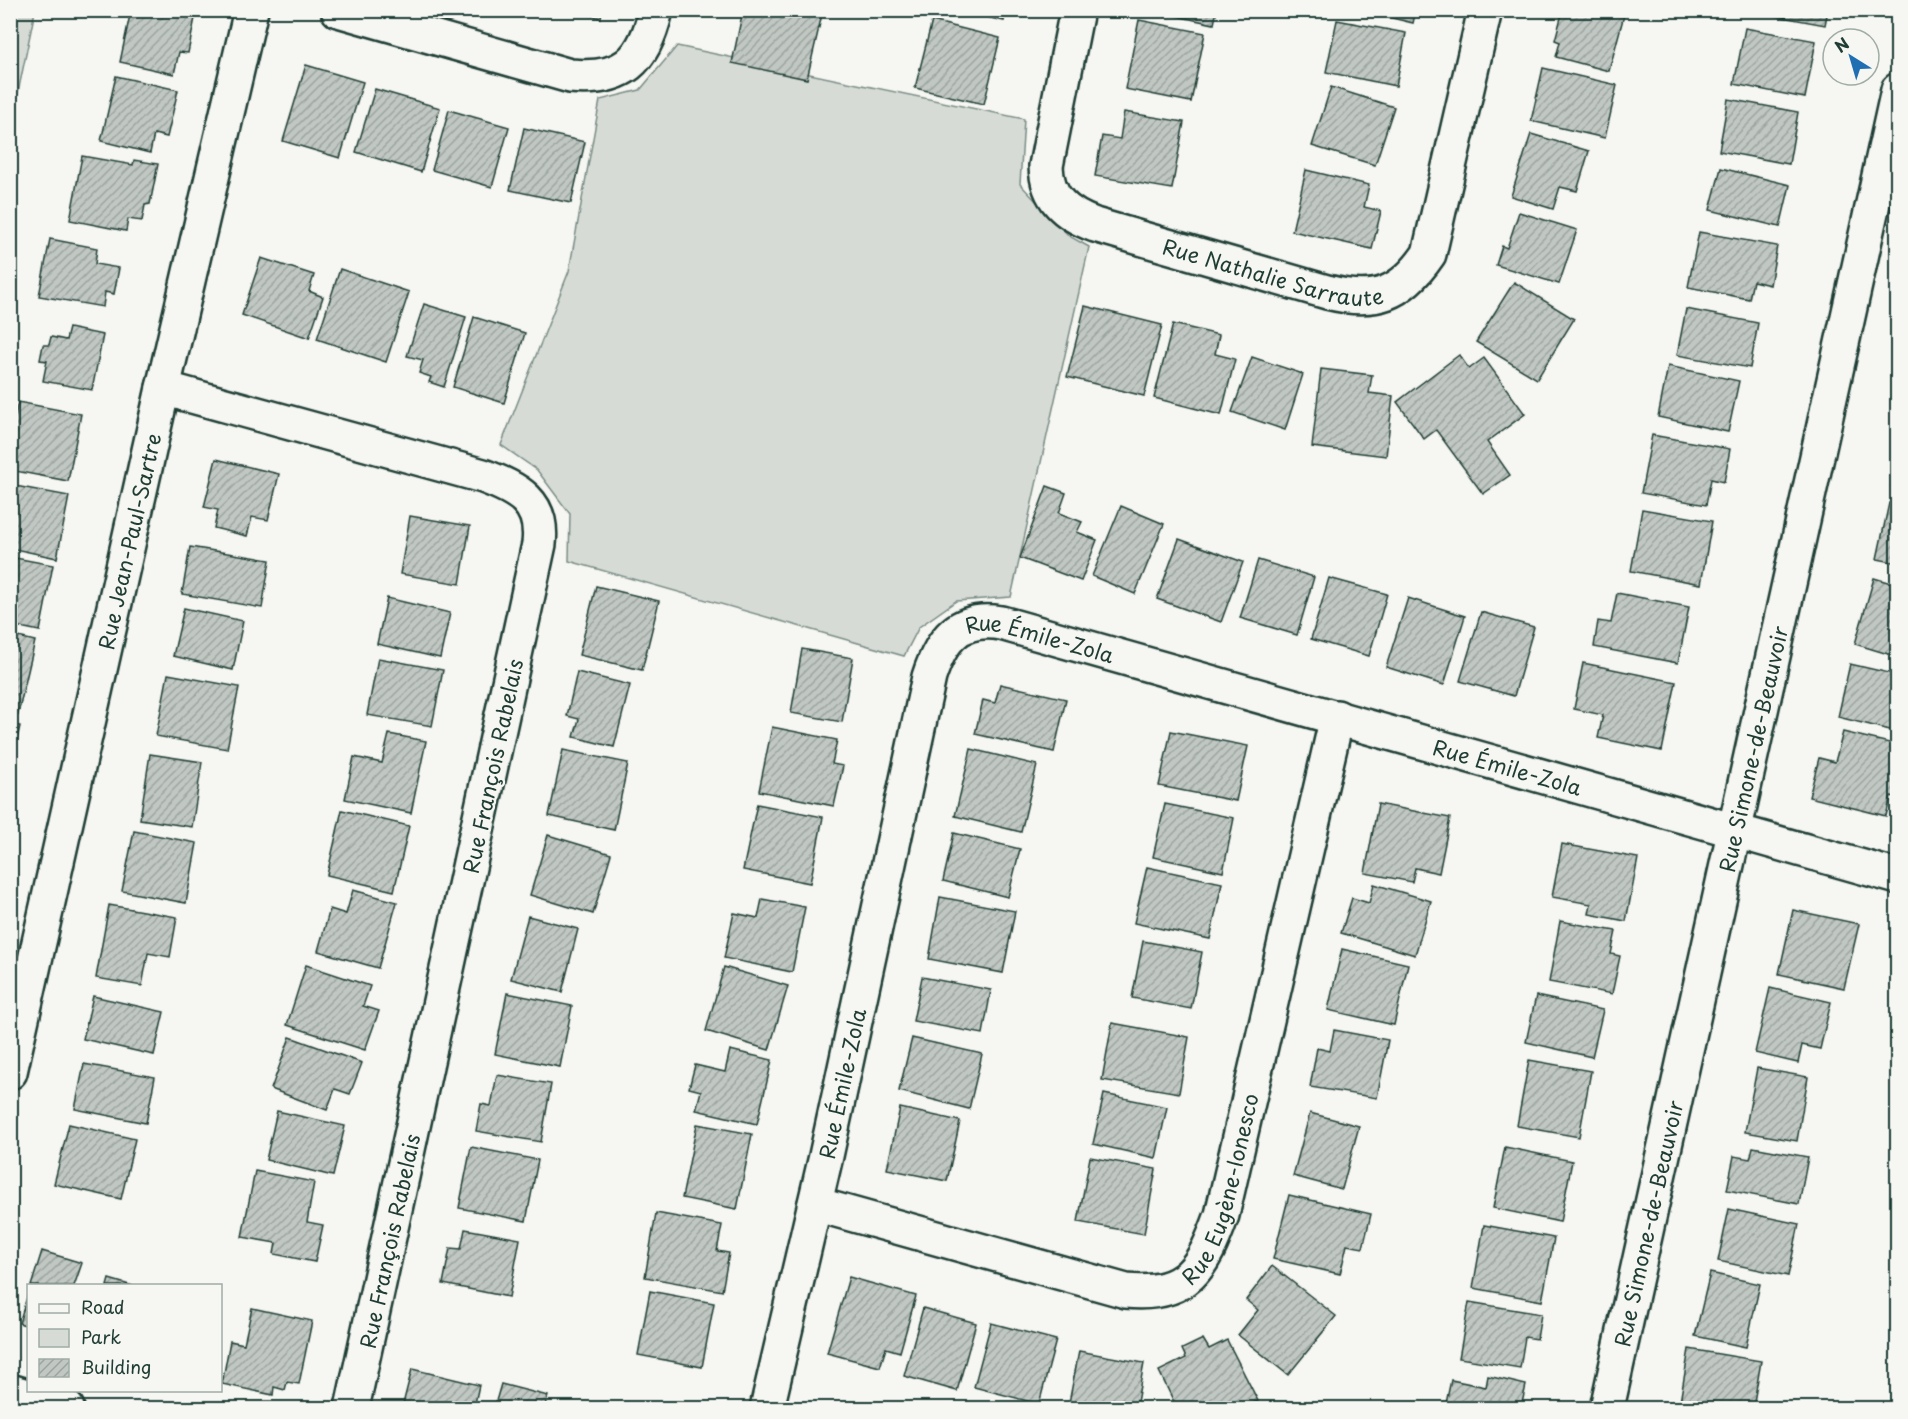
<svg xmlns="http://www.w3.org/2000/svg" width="1908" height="1419" font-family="'Playpen Sans',sans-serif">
<defs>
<pattern id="building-hatch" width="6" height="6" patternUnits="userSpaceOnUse" patternTransform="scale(1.5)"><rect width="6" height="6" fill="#c1c8c3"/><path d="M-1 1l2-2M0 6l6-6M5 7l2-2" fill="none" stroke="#9ca49f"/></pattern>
</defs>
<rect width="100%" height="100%" fill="#f6f6f2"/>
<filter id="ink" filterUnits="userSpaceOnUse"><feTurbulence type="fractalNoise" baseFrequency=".0167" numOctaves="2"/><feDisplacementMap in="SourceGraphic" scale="12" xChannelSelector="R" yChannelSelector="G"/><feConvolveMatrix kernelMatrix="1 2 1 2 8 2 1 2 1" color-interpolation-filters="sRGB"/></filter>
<g filter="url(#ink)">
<g fill="#d6dbd6" stroke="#7a8c85" stroke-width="1.5">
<path d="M 11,10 L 35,11 L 11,126 L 10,11 Z"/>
<path d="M 677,46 L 1024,119 L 1020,184 L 1069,236 L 1089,247 L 1011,597 L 956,601 L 919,627 L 904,656 L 569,561 L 570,514 L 537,470 L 501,445 L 569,271 L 600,100 L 640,90 Z"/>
</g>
<g fill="url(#building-hatch)" stroke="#1f3d34" stroke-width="1.5">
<path d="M 131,10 L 159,10 L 195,18 L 188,53 L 179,52 L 174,74 L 120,62 Z"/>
<path d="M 567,10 L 602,10 L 601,18 Z"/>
<path d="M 743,10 L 823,10 L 807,79 L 732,63 Z"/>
<path d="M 956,10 L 1006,10 L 1004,21 Z"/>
<path d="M 1148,10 L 1217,10 L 1214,24 Z"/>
<path d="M 1359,10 L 1416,10 L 1413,23 Z"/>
<path d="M 1563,10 L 1606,10 L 1624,15 L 1609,71 L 1556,57 L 1560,42 L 1555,40 Z"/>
<path d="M 1760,10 L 1828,10 L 1825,25 L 1760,13 Z"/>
<path d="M 1139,20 L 1205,33 L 1191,102 L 1125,89 Z"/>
<path d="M 1337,20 L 1406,33 L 1396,86 L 1326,72 Z"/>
<path d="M 932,21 L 1000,38 L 984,104 L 915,88 Z"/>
<path d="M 1745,28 L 1816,41 L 1805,98 L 1734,84 Z"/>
<path d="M 306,65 L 363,82 L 340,158 L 283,141 Z"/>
<path d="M 1543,68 L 1617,85 L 1605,138 L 1531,121 Z"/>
<path d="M 116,76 L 178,90 L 167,137 L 154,134 L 150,153 L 101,141 Z"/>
<path d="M 1331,87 L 1394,107 L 1375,165 L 1312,146 Z"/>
<path d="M 375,89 L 440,108 L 421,172 L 356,152 Z"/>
<path d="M 1728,99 L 1798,112 L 1789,164 L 1719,151 Z"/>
<path d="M 449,110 L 509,127 L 492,187 L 432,170 Z"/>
<path d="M 1124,112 L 1184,122 L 1172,189 L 1095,176 L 1102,136 L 1120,139 Z"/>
<path d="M 524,128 L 585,142 L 571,203 L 510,190 Z"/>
<path d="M 1531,134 L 1589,151 L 1577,191 L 1560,187 L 1553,209 L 1511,196 Z"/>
<path d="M 82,156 L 133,165 L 134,160 L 158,164 L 150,204 L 145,205 L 142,221 L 128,219 L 126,231 L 70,220 Z"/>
<path d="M 1721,168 L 1790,185 L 1780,227 L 1710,210 Z"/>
<path d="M 1306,170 L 1369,185 L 1364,207 L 1381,211 L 1372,249 L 1292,231 Z"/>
<path d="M 1519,212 L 1577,230 L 1559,284 L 1496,265 L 1502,246 L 1507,248 Z"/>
<path d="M 1699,232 L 1777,246 L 1770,285 L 1753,281 L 1749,299 L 1688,287 Z"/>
<path d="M 50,239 L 97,248 L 95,264 L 119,268 L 114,294 L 105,292 L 103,307 L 39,296 Z"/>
<path d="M 261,258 L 314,275 L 309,291 L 323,297 L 309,338 L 242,315 Z"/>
<path d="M 340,269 L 409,292 L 386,362 L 317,339 Z"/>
<path d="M 1514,282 L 1574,319 L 1537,379 L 1476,342 Z"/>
<path d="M 424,304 L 466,317 L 444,387 L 429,382 L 431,377 L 419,373 L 423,360 L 407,356 Z"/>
<path d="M 1085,306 L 1162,325 L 1144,396 L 1067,377 Z"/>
<path d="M 1686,309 L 1758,323 L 1750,368 L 1677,355 Z"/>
<path d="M 474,317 L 525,333 L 504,403 L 453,387 Z"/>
<path d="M 1173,324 L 1219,335 L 1215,354 L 1235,359 L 1221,415 L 1154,398 Z"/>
<path d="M 69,328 L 103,335 L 92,390 L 43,381 L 47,361 L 40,360 L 43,345 L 49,345 L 51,337 L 66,340 Z"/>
<path d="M 1459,355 L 1469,369 L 1484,358 L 1525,414 L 1487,442 L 1510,475 L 1483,494 L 1436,430 L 1424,439 L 1397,402 Z"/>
<path d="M 1252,357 L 1303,374 L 1285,430 L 1232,412 Z"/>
<path d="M 1668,366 L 1739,381 L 1728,432 L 1658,417 Z"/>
<path d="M 1321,369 L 1372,375 L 1369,393 L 1393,396 L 1386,456 L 1312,447 Z"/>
<path d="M 18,402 L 81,414 L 68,481 L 10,470 L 10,439 Z"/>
<path d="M 1652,435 L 1730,449 L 1724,482 L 1711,479 L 1706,505 L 1641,493 Z"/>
<path d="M 216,459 L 279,474 L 268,520 L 252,517 L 247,536 L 214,528 L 218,510 L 204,507 Z"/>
<path d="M 1898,459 L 1898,488 L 1891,487 Z"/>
<path d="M 10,485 L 69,496 L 57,558 L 10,548 Z"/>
<path d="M 1047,486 L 1066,493 L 1059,513 L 1082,522 L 1077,532 L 1097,540 L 1081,581 L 1020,558 Z"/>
<path d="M 1889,503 L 1898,504 L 1898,563 L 1877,559 Z"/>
<path d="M 1121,506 L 1164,524 L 1135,594 L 1092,576 Z"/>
<path d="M 1642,509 L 1712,521 L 1701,584 L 1631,571 Z"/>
<path d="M 410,516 L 470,526 L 460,584 L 400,574 Z"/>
<path d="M 1179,539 L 1243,562 L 1221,622 L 1157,599 Z"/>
<path d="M 190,547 L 270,560 L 262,608 L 182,594 Z"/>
<path d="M 10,557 L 53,565 L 40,631 L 10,625 Z"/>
<path d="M 1258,560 L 1314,577 L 1297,635 L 1240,618 Z"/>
<path d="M 1329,578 L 1387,594 L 1369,656 L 1311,639 Z"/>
<path d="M 1874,578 L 1898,585 L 1898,657 L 1855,644 Z"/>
<path d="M 596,586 L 659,601 L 642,670 L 579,655 Z"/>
<path d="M 1617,593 L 1689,607 L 1678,663 L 1594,647 L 1598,621 L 1611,623 Z"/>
<path d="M 387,598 L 450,613 L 440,658 L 377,644 Z"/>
<path d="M 1408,598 L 1465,616 L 1444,685 L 1386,667 Z"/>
<path d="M 184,608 L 243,621 L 233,670 L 173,656 Z"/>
<path d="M 1481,612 L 1534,627 L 1514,696 L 1460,681 Z"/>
<path d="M 10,635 L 35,641 L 18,714 L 10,712 Z"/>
<path d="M 802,649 L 853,658 L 842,722 L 791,713 Z"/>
<path d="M 378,658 L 443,670 L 432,726 L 367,715 Z"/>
<path d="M 1583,663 L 1676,682 L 1662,751 L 1598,738 L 1603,715 L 1574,709 Z"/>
<path d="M 1850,664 L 1898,675 L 1898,732 L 1838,717 Z"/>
<path d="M 577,672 L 630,685 L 614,747 L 574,737 L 579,719 L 567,716 Z"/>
<path d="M 168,674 L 239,687 L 227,749 L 156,736 Z"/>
<path d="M 1000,684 L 1066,699 L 1054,752 L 975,734 L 983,700 L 995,703 Z"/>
<path d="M 10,724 L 20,726 L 10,770 Z"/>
<path d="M 772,727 L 837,740 L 832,764 L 843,766 L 834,806 L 759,791 Z"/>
<path d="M 1171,731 L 1248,746 L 1236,801 L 1159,786 Z"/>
<path d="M 1843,732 L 1898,745 L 1898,798 L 1891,796 L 1886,816 L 1809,797 L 1819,758 L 1835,762 Z"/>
<path d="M 389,734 L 426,741 L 411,813 L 345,799 L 354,757 L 382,763 Z"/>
<path d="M 971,749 L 1037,765 L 1021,832 L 955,816 Z"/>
<path d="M 563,750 L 628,763 L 614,830 L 549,816 Z"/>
<path d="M 150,754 L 202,762 L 192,827 L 140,819 Z"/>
<path d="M 757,804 L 823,817 L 810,883 L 743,870 Z"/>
<path d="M 1165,804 L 1234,818 L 1223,872 L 1153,857 Z"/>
<path d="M 1378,804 L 1450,818 L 1439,873 L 1415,868 L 1412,882 L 1365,873 Z"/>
<path d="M 342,810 L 409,826 L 394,891 L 327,875 Z"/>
<path d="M 134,831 L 197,843 L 186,903 L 122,891 Z"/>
<path d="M 954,833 L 1020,849 L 1008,897 L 943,881 Z"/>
<path d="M 548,835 L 611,854 L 593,914 L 530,895 Z"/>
<path d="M 1562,844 L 1638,858 L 1626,921 L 1589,914 L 1591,904 L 1552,897 Z"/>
<path d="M 1147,867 L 1222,883 L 1210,939 L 1134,923 Z"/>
<path d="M 1374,884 L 1431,901 L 1415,955 L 1341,933 L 1352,898 L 1369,903 Z"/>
<path d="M 353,890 L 397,902 L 378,968 L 318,951 L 330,909 L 346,914 Z"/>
<path d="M 940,897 L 1015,911 L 1003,973 L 929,959 Z"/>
<path d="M 762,899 L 805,907 L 792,972 L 724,958 L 734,913 L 758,918 Z"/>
<path d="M 109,905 L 177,917 L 170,957 L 148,953 L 142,986 L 96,978 Z"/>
<path d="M 1793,910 L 1859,924 L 1844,988 L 1779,974 Z"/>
<path d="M 528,916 L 578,929 L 562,992 L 511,979 Z"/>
<path d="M 1560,921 L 1616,931 L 1611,954 L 1620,956 L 1612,994 L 1549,982 Z"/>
<path d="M 1143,941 L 1202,952 L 1191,1009 L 1132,998 Z"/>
<path d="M 1342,949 L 1408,964 L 1394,1025 L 1328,1010 Z"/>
<path d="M 306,965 L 370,986 L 363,1006 L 379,1011 L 365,1050 L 287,1025 Z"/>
<path d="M 724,967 L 788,986 L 769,1050 L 706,1031 Z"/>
<path d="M 922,977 L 991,990 L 983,1034 L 913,1021 Z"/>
<path d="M 1770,988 L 1831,1002 L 1820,1049 L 1802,1045 L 1798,1063 L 1755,1053 Z"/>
<path d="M 507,993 L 572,1006 L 560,1067 L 495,1054 Z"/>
<path d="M 93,996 L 164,1012 L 154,1055 L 83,1039 Z"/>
<path d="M 1536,996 L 1603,1010 L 1592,1057 L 1526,1042 Z"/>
<path d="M 1112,1023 L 1189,1037 L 1179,1093 L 1102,1080 Z"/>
<path d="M 1334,1030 L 1388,1040 L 1377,1098 L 1310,1087 L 1317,1048 L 1330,1051 Z"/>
<path d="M 290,1037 L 362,1063 L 350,1094 L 335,1089 L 327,1110 L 271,1089 Z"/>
<path d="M 912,1038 L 982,1054 L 969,1109 L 899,1091 Z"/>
<path d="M 730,1050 L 772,1060 L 757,1124 L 696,1110 L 701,1091 L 689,1088 L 695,1065 L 725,1072 Z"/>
<path d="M 1529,1060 L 1591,1071 L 1579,1137 L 1517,1126 Z"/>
<path d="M 84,1064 L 155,1077 L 146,1123 L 75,1109 Z"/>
<path d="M 1757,1068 L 1808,1077 L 1797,1141 L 1745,1132 Z"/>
<path d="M 497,1075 L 551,1084 L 541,1142 L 476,1131 L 481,1104 L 491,1106 Z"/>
<path d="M 1104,1094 L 1167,1107 L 1156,1158 L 1093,1144 Z"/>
<path d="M 900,1108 L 960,1121 L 947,1181 L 887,1169 Z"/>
<path d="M 277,1111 L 345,1126 L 333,1176 L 266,1160 Z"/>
<path d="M 1310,1113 L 1359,1126 L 1342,1189 L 1293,1176 Z"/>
<path d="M 69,1124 L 135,1139 L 121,1199 L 54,1184 Z"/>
<path d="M 697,1124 L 752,1134 L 737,1209 L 682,1198 Z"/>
<path d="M 471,1147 L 538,1160 L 526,1221 L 459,1208 Z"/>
<path d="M 1505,1147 L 1572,1161 L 1560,1222 L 1493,1208 Z"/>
<path d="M 1753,1147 L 1808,1157 L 1799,1204 L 1727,1190 L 1734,1156 L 1750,1159 Z"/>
<path d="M 1090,1157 L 1156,1169 L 1144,1234 L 1078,1222 Z"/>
<path d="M 255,1171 L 314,1182 L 307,1222 L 323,1225 L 315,1262 L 274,1254 L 276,1243 L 242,1237 Z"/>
<path d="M 1289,1195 L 1371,1214 L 1363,1248 L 1347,1245 L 1340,1274 L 1273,1259 Z"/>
<path d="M 1729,1209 L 1799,1224 L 1788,1276 L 1718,1261 Z"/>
<path d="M 656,1213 L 722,1225 L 717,1251 L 729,1253 L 722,1291 L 645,1277 Z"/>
<path d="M 1484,1225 L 1554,1238 L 1542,1301 L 1473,1288 Z"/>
<path d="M 465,1229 L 520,1239 L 509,1297 L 443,1284 L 450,1248 L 461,1249 Z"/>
<path d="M 42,1251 L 82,1263 L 74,1286 L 31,1286 Z"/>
<path d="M 1272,1266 L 1336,1316 L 1288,1375 L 1238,1335 L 1258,1310 L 1246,1300 Z"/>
<path d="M 1710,1273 L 1760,1284 L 1746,1347 L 1695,1336 Z"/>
<path d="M 849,1277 L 916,1296 L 900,1352 L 886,1348 L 880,1367 L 827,1353 Z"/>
<path d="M 109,1279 L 133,1286 L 107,1286 Z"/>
<path d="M 650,1291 L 714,1303 L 702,1367 L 638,1355 Z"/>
<path d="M 28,1294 L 28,1326 L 19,1323 Z"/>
<path d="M 1469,1302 L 1541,1314 L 1537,1339 L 1525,1337 L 1520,1368 L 1459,1358 Z"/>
<path d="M 252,1308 L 312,1321 L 299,1384 L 287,1382 L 285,1390 L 274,1387 L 273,1395 L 222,1384 L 230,1341 L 244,1344 Z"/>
<path d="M 923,1308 L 976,1323 L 957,1391 L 904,1376 Z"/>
<path d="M 991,1323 L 1056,1340 L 1039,1404 L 974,1387 Z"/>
<path d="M 1203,1339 L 1209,1349 L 1227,1340 L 1258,1401 L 1243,1408 L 1177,1408 L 1159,1371 L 1186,1358 L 1182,1349 Z"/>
<path d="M 1689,1349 L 1761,1361 L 1753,1408 L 1679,1408 Z"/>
<path d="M 1079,1351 L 1144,1363 L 1136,1408 L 1068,1408 Z"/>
<path d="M 412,1369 L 479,1385 L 474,1408 L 402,1408 Z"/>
<path d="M 1488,1376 L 1526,1385 L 1521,1408 L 1445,1408 L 1451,1380 L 1486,1387 Z"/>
<path d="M 501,1384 L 548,1396 L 544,1408 L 494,1408 Z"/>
</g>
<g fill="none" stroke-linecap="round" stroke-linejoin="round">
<defs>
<g id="minor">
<path d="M 338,10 L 570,76 C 623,81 644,62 656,10"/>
<path id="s1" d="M 1077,10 L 1046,166 C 1047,198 1065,214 1095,225 L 1327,292 C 1375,304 1401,295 1429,254 L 1485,10"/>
<path d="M 163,388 L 483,476 C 518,489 544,502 539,544 L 352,1408"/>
<path id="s2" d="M 10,1072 L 163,388 L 251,10"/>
<path id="s3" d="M 815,1204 L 1126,1291 C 1188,1297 1203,1267 1222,1215 L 1337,717"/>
<path d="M 10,1391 L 67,1408"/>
<path id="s4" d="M 767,1408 L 826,1156 L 929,677 C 941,640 958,616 1001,623 L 1898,877"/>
<path id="s5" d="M 1607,1408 L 1898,90"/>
</g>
</defs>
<use href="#minor" stroke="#1f3d34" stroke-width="38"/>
<use href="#minor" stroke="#f6f6f2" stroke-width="33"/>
</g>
</g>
<g text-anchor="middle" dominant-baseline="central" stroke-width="4.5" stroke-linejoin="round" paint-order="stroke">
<g font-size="21" fill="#1f3d34" stroke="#f6f6f2">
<text stroke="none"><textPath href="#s1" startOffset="426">Rue Nathalie Sarraute</textPath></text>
<text stroke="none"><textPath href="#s2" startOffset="544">Rue Jean-Paul-Sartre</textPath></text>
<text stroke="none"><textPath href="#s4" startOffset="890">Rue Émile-Zola</textPath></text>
<text stroke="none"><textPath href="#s5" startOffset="675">Rue Simone-de-Beauvoir</textPath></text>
<text stroke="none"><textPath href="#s4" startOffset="1376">Rue Émile-Zola</textPath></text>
<text transform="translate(492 766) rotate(-78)">Rue François Rabelais</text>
<text stroke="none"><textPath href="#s4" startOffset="333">Rue Émile-Zola</textPath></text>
<text stroke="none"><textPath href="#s3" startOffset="484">Rue Eugène-Ionesco</textPath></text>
<text stroke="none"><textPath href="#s5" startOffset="189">Rue Simone-de-Beauvoir</textPath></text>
<text transform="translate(389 1241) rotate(-78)">Rue François Rabelais</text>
</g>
</g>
<rect width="1908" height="1419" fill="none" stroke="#f6f6f2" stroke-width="36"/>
<rect x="18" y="18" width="1872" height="1383" fill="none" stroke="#1f3d34" stroke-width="2" filter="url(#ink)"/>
<rect x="27" y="1284" width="195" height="108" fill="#f6f6f2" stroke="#a0aca6" stroke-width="1.5"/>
<rect x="39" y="1304" width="30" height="9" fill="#f6f6f2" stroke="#a0aca6" stroke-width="1.5"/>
<text x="81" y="1314" font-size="18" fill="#1f3d34">Road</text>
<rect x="39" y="1329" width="30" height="18" fill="#d6dbd6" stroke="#a0aca6" stroke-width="1.5"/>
<text x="81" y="1344" font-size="18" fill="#1f3d34">Park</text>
<rect x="39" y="1359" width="30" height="18" fill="url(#building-hatch)" stroke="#a0aca6" stroke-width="1.5"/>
<text x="81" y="1374" font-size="18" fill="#1f3d34">Building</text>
<g transform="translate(1851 57) rotate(323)"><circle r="28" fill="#f6f6f2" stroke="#a0aca6" stroke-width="1.5"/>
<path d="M0-4.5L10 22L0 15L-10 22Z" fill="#1f6fb2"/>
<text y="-9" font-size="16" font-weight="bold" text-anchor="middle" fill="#1f3d34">N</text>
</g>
</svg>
